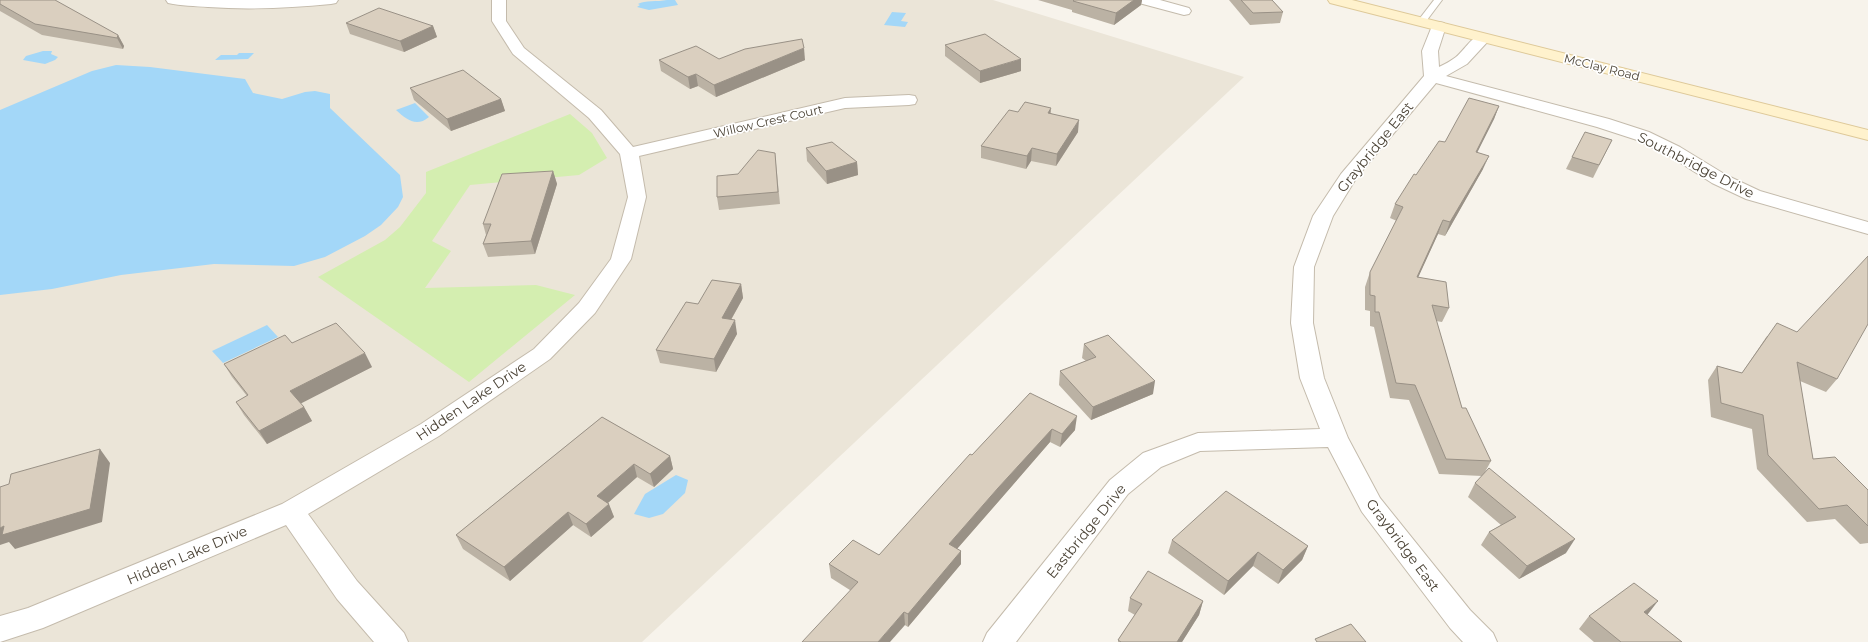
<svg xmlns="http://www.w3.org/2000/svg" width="1868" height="642" font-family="Montserrat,sans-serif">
<rect width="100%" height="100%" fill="#f7f3eb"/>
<path fill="#ebe5d8" d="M 0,0 L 993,0 L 1244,77 L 642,642 L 0,642 Z"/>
<path fill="#d4eeb0" d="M 570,114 L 592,133 L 607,158 L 579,175 L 470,185 L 432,241 L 451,251 L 425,288 L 536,285 L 575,295 L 469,382 L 318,277 L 385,240 L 400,227 L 426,193 L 426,172 Z"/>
<g fill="#a3d7f8">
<path d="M 667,0 L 675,0 L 678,5 L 649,10 L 637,7 L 640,5 L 638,4 C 645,0 657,2 667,0 Z"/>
<path d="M 892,12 L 906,13 L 901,21 L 908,22 L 905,27 L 884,25 Z"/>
<path d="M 43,51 L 52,51 L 51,54 L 58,57 L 55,60 L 45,64 L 23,60 L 26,56 Z"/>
<path d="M 239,53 L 254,53 L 248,59 L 215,60 L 221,55 L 237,55 Z"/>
<path d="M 116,65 L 150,67 L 245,79 L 253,93 L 282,99 L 305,92 L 315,91 L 330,94 L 330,108 L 400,175 L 403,197 L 398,207 L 381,225 L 365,236 L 325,257 L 294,266 L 214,264 L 121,275 L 52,289 L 0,295 L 0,110 L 92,71 Z"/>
<path d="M 415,103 L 429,117 C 416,128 406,119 396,110 Z"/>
<path d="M 267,325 L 278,337 L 223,363 L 212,351 Z"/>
<path d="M 676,475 L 688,480 L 685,493 L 663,514 L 649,518 L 634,514 L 645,494 Z"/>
</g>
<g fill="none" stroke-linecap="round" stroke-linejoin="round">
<defs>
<path id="lane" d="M 1434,0 L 1442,0 L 1424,24 L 1418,24 L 1417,22 Z"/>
<g id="street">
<path d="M 166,0 L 338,0 L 336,3 L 331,4 C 290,8 249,10 208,7 C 195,6 181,6 168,3 Z"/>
<path d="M 492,0 L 506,0 L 506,21 L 524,48 L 601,110 L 633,147 L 845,98 L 909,95 L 915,96 L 917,100 L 915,104 L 909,105 L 845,108 L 639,156 L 646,197 L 631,259 L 595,313 L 550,359 L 439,436 L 308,514 L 357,581 L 404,633 L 408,642 L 374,642 L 337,599 L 286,525 L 43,628 L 0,642 L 0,616 L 28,608 L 282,504 L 421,424 L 534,349 L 579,303 L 611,259 L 628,197 L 620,154 L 589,118 L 513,54 L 492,21 Z"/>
<path d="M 1137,0 L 1160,0 L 1189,8 L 1191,11 L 1189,14 L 1184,15 L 1139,3 Z"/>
<path d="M 1439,22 L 1444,23 L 1446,26 L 1438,51 L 1439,67 C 1445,64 1451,61 1456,57 C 1466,49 1474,31 1488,35 L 1491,38 L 1467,64 L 1446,76 L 1609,119 L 1649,132 L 1680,147 L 1726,175 L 1760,191 L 1868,222 L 1868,234 L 1746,199 L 1712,183 L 1668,155 L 1637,140 L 1597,127 L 1436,83 L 1357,177 L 1333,216 L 1314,267 L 1313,323 L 1324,378 L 1348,438 L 1380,498 L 1470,610 L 1493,633 L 1497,642 L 1463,642 L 1450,628 L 1362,512 L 1328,447 L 1200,451 L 1161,467 L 1128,494 L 1016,642 L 983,642 L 987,633 L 1110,480 L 1143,453 L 1198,433 L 1320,429 L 1300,378 L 1291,323 L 1294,267 L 1313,216 L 1341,174 L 1424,76 L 1422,51 L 1432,26 L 1434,23 Z"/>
</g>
<path id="secondary" d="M 1328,0 L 1352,0 L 1868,130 L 1868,140 L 1330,3 Z"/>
</defs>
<use href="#lane" stroke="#c4bbac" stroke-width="2"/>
<use href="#street" stroke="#c4bbac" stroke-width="2"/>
<use href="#secondary" stroke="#dec999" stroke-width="2"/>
<use href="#lane" fill="#fff" fill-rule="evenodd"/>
<use href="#street" fill="#fff" fill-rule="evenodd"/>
<use href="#secondary" fill="#fff2cd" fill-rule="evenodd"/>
</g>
<g fill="#bbb2a4">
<path d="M 0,0 L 118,35 L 124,46 L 123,49 L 42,35 L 0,11 Z"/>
<path d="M 1038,0 L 1142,0 L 1141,5 L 1114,25 L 1072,12 L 1072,10 Z"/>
<path d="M 1229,0 L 1272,0 L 1283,12 L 1280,23 L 1250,25 Z"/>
<path d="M 346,23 L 433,26 L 437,37 L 404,52 L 350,34 Z"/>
<path d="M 945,45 L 1021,71 L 980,83 L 945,56 Z"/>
<path d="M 719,59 L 805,60 L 716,97 L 698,86 L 690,89 L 661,71 L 659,60 Z"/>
<path d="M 410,88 L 501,99 L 505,111 L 451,131 L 414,100 Z"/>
<path d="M 1499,106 L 1494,119 L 1477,152 L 1483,169 L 1445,236 L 1438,234 L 1418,277 L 1449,308 L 1442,322 L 1436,321 L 1462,408 L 1491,461 L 1485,472 L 1566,553 L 1519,579 L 1481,545 L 1489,532 L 1501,525 L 1468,497 L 1475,483 L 1482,476 L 1439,474 L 1409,400 L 1390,398 L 1374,327 L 1370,326 L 1370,311 L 1365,310 L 1365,287 L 1370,272 L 1397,221 L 1390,218 L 1395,204 L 1416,175 L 1445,142 Z"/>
<path d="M 1018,112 L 1051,113 L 1078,132 L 1056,166 L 1031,161 L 1026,169 L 981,158 L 981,146 Z"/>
<path d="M 1612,140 L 1593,178 L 1566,169 L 1572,157 Z"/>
<path d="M 806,148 L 857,162 L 858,175 L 827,184 L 807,161 Z"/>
<path d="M 775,153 L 780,204 L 719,210 L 717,197 L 738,174 Z"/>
<path d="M 553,171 L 557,184 L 535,254 L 488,257 L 483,244 L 486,235 L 483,224 Z"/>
<path d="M 741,284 L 743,298 L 731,320 L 737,334 L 716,372 L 660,363 L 656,350 L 698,304 Z"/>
<path d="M 1767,336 L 1837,379 L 1826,392 L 1800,381 L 1813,459 L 1868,490 L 1868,543 L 1860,544 L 1835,519 L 1807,522 L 1757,469 L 1752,429 L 1711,417 L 1708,380 L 1717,366 L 1742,373 Z"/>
<path d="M 292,343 L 372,367 L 300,403 L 304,407 L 312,421 L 267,444 L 244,415 L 236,402 L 247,396 L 232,377 L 224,364 Z"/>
<path d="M 1084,344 L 1153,394 L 1091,420 L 1059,385 L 1060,371 L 1086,361 L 1082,358 Z"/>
<path d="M 1030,393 L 1075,430 L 1060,447 L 1050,442 L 998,502 L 957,549 L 961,564 L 908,627 L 831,578 L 829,564 L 879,555 Z"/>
<path d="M 602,417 L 670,456 L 673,469 L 654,487 L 637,477 L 608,503 L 614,517 L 591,537 L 573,525 L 510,581 L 463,549 L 456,535 Z"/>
<path d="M 1172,540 L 1308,546 L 1302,560 L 1278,584 L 1253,566 L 1224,595 L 1168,553 Z"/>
<path d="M 1130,598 L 1203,601 L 1199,615 L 1182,642 L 1118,642 L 1118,640 L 1135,615 L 1128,611 Z"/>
<path d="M 1648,614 L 1647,615 L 1682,642 L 1594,642 L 1579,629 L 1589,616 Z"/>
</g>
<g fill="#999186">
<path d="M 1134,0 L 1142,0 L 1141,5 L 1114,25 L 1116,13 Z"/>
<path d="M 433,26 L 437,37 L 404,52 L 400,41 Z"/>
<path d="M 118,35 L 124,46 L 123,49 L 117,38 Z"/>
<path d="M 804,48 L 805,60 L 716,97 L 714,85 Z"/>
<path d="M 1021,59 L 1021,71 L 980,83 L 980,71 Z"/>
<path d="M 696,74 L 698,86 L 690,89 L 688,77 Z"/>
<path d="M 501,99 L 505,111 L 451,131 L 447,119 Z"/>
<path d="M 1499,106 L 1494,119 L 1471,165 L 1476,152 Z"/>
<path d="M 1051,108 L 1050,120 L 1048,113 Z"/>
<path d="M 1079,120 L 1078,132 L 1056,166 L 1057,154 Z"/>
<path d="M 1032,148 L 1031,161 L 1026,169 L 1027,156 Z"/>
<path d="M 1489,156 L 1483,169 L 1445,236 L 1450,222 Z"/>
<path d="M 857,162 L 858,175 L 827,184 L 826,171 Z"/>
<path d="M 553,171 L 557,184 L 535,254 L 531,241 Z"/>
<path d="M 1443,220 L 1438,234 L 1412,291 L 1417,277 Z"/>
<path d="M 741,284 L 743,298 L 724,332 L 722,318 Z"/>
<path d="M 735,320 L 737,334 L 716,372 L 714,359 Z"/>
<path d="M 365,353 L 372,367 L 298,405 L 290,391 Z"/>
<path d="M 1155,381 L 1153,394 L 1091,420 L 1093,407 Z"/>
<path d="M 304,407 L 312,421 L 267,444 L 259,431 Z"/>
<path d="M 1077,416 L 1075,430 L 1060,447 L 1062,434 Z"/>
<path d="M 1052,429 L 1050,442 L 998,502 L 949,558 L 949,544 L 998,488 Z"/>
<path d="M 100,449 L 110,463 L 102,522 L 15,549 L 9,542 L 0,545 L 0,528 L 4,526 Z"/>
<path d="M 670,456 L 673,469 L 654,487 L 650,474 Z"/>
<path d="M 634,464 L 637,477 L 601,509 L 597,496 Z"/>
<path d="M 609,504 L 614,517 L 591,537 L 586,524 Z"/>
<path d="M 568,512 L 573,525 L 510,581 L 504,567 Z"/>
<path d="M 1575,539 L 1566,553 L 1519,579 L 1527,566 Z"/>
<path d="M 1308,546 L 1302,560 L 1278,584 L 1283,570 Z"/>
<path d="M 961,551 L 961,564 L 908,627 L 908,614 Z"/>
<path d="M 1258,552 L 1253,566 L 1224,595 L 1228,581 Z"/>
<path d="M 1203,601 L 1199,615 L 1182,642 L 1177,642 Z"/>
<path d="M 1658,601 L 1648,614 L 1633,626 L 1644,612 Z"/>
<path d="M 904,612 L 905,625 L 890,642 L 878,642 Z"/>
</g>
<g fill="#dacfbf" stroke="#999186">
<path d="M 0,0 L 55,0 L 118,35 L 117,38 L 35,24 L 0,4 Z"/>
<path d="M 1074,0 L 1134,0 L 1116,13 L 1073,1 Z"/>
<path d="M 1241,0 L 1272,0 L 1283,12 L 1253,13 Z"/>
<path d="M 379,8 L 433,26 L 400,41 L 346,23 Z"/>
<path d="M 985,34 L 1021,59 L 980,71 L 945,45 Z"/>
<path d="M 802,39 L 804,48 L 714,85 L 696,74 L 688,77 L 659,60 L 696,46 L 719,59 L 745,49 Z"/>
<path d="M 463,70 L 501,99 L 447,119 L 410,88 Z"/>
<path d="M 1469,98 L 1499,106 L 1476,152 L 1489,156 L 1450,222 L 1443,220 L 1417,277 L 1446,282 L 1449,308 L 1432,305 L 1462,408 L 1466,408 L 1491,461 L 1446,459 L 1415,385 L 1396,383 L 1379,312 L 1375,312 L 1375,296 L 1370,295 L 1370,272 L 1403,207 L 1395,204 L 1414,174 L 1416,175 L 1439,141 L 1445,142 Z"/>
<path d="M 1025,102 L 1051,108 L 1048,113 L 1079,120 L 1057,154 L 1032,148 L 1027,156 L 981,146 L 1009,110 L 1018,112 Z"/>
<path d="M 1585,132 L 1612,140 L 1599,165 L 1572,157 Z"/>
<path d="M 832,142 L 857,162 L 826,171 L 806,148 Z"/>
<path d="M 758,150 L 775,153 L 778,192 L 717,197 L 717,176 L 738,174 Z"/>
<path d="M 553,171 L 531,241 L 483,244 L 491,224 L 483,224 L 502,174 Z"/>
<path d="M 1868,256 L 1868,324 L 1837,379 L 1797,362 L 1813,459 L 1835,457 L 1868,490 L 1868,526 L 1847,505 L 1819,509 L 1768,455 L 1763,415 L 1721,403 L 1717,366 L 1742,373 L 1777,323 L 1797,332 Z"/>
<path d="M 712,280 L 741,284 L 722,318 L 735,320 L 714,359 L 656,350 L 686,302 L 698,304 Z"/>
<path d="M 336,323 L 365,353 L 290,391 L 304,407 L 259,431 L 236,402 L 248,395 L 224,364 L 285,335 L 292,343 Z"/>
<path d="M 1108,335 L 1155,381 L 1093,407 L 1060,371 L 1096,357 L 1084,344 Z"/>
<path d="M 1030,393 L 1077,416 L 1062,434 L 1052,429 L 998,488 L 949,544 L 961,551 L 908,614 L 904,612 L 878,642 L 802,642 L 858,582 L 829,564 L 853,540 L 879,555 L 970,454 L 972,455 Z"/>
<path d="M 602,417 L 670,456 L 650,474 L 634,464 L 597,496 L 609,504 L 586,524 L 568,512 L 504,567 L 456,535 Z"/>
<path d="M 100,449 L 90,509 L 2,535 L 4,526 L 0,528 L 0,487 L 9,484 L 11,474 Z"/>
<path d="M 1489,468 L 1575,539 L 1527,566 L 1489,532 L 1516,517 L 1475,483 Z"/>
<path d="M 1226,491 L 1308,546 L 1283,570 L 1258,552 L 1228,581 L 1172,540 Z"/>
<path d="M 1148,571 L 1203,601 L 1177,642 L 1121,642 L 1118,640 L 1142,604 L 1130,598 Z"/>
<path d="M 1634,583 L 1658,601 L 1644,612 L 1682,642 L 1621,642 L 1589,616 Z"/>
<path d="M 1351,624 L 1366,642 L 1317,642 L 1315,639 Z"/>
</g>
<g text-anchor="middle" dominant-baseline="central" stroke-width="3.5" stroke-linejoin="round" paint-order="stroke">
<g font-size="12" fill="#4c4437" stroke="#fff">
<text transform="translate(1602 67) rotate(14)">McClay Road</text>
<text transform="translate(768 121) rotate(-13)">Willow Crest Court</text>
</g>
<g font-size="14" fill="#4c4437" stroke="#fff">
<text transform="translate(1375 147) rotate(-51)">Graybridge East</text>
<text transform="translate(1696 165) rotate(27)">Southbridge Drive</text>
<text transform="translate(471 401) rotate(-34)">Hidden Lake Drive</text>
<text transform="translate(1086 531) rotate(-51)">Eastbridge Drive</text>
<text transform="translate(1403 545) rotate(53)">Graybridge East</text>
<text transform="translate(187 555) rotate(-23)">Hidden Lake Drive</text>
</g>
</g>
</svg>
